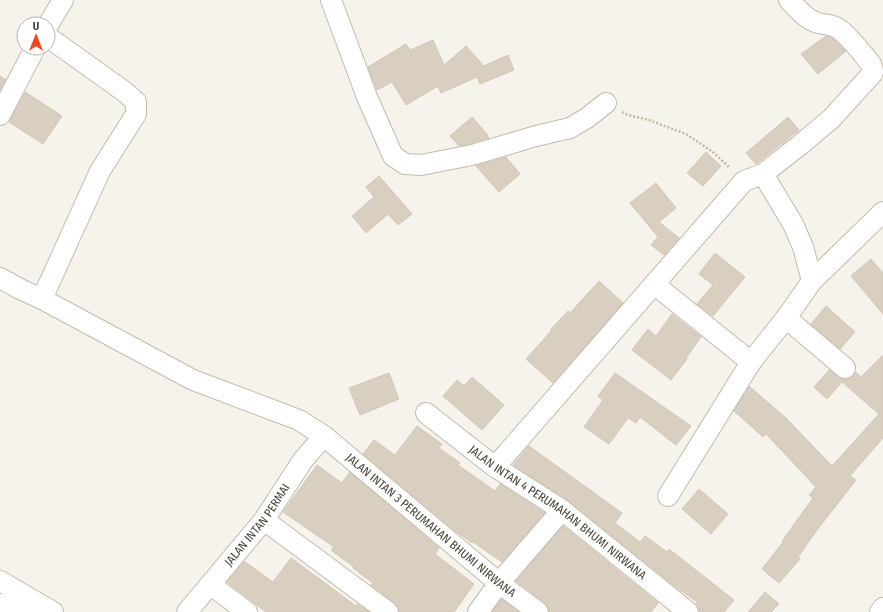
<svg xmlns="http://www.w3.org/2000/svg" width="883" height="612" font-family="'Fira Sans Condensed',sans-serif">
<rect width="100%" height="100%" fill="#f6f3ec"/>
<g fill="#d8cfc1" stroke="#d3c7b4">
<path d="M 826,36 L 832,38 L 846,51 L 818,74 L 801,54 Z"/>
<path d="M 433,40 L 444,65 L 466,46 L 484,66 L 508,55 L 514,70 L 480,84 L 477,77 L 441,93 L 438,86 L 406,105 L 392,82 L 377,90 L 368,67 L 406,44 L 410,50 Z"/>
<path d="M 0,76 L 6,80 L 0,90 Z"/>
<path d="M 25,92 L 62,116 L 43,144 L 9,122 Z"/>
<path d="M 472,117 L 487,134 L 487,135 L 489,138 L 459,146 L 450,136 Z"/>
<path d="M 788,117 L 799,130 L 756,164 L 746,153 Z"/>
<path d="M 706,152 L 721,166 L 703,186 L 687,173 Z"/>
<path d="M 506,157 L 520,174 L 499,192 L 476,166 Z"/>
<path d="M 379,176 L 412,214 L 398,225 L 388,214 L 366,233 L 352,216 L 374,197 L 366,187 Z"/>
<path d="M 656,183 L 676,208 L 659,222 L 679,238 L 664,255 L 651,245 L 658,237 L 630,203 Z"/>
<path d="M 715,253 L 745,277 L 713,316 L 697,304 L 713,285 L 699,274 Z"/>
<path d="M 871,259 L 883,273 L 883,314 L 851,276 Z"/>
<path d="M 599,281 L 623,303 L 553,383 L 526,359 L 552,330 L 551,329 L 568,311 L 570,313 Z"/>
<path d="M 826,306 L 855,332 L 840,349 L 811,324 Z"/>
<path d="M 672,314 L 701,337 L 686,358 L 687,359 L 671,380 L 632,350 L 648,329 L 656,336 Z"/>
<path d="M 883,355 L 883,438 L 850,476 L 856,480 L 817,530 L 798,557 L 800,559 L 779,583 L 762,569 L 783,542 L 782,541 L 813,498 L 809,495 L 816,487 L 766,434 L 763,437 L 734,411 L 749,386 L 786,418 L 832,466 L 879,414 L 842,382 L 827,399 L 814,387 L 829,370 L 843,379 L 849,379 L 853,376 L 856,372 L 861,377 Z"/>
<path d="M 389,373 L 399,399 L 360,415 L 349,388 Z"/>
<path d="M 615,373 L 691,426 L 676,445 L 640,417 L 636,423 L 628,418 L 609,444 L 584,427 L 603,400 L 598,396 Z"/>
<path d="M 472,377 L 504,405 L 482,430 L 443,396 L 457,380 L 464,386 Z"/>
<path d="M 417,426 L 442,444 L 439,448 L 460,463 L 458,465 L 495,491 L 500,484 L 545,513 L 502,562 L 473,542 L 472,543 L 454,530 L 363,454 L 374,440 L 395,455 Z"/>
<path d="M 529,446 L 622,513 L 615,523 L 640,542 L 645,536 L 667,552 L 669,549 L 734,600 L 724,612 L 699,612 L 699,608 L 696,604 L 697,602 L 672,584 L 569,501 L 513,465 Z"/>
<path d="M 317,465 L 342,483 L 350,472 L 439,548 L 435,554 L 474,584 L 454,612 L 399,612 L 398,607 L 395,603 L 371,585 L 373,583 L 353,568 L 354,567 L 331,550 L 334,547 L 283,512 Z"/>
<path d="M 699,489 L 728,514 L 711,534 L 682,509 Z"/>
<path d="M 563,526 L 658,603 L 651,612 L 549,612 L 548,607 L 545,603 L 516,581 Z"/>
<path d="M 291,558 L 356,606 L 357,604 L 369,612 L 266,612 L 227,582 L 244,561 L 273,582 Z"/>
<path d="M 765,592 L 779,604 L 771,612 L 748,612 Z"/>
<path d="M 501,599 L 519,612 L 492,612 Z"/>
</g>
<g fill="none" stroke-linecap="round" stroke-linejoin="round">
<defs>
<g id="street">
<path d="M 331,0 L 367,97 L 393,156 L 405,164 L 421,165 L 472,155 L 536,136 L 570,128 L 587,118 L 606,103"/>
<path d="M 48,25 L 63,0"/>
<path id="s1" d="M 48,37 L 125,92 L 136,102 L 136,114 L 100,171 L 42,299 L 193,380 L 299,420 L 324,436 L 499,583 L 538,612"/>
<path d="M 0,115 L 35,48"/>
<path d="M 763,174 L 793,224 L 803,247 L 812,281"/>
<path d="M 0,278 L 22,290 L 42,299"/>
<path d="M 654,284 L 751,362"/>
<path d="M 786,318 L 845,368"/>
<path id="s2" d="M 426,413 L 495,467 L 562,510 L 688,612"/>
<path d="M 495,467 L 744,181 L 763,174 L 800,145 L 831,119 L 872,74 L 873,71 L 871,64 C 861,52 851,38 839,29 C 833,24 825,25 818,23 C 805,19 798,9 789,0"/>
<path d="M 668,496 L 751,362 L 786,318 L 812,281 L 883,212"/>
<path d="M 264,520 L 388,612"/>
<path d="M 0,581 L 53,612"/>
<path d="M 211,585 L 247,612"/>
<path d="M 0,604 L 22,609 L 26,612"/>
<path id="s3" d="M 187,612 L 264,520 L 303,460 L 324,436"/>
<path d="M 478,612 L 499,583 L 562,510"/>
<path d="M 880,612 L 883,608"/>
</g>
</defs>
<use href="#street" stroke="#c2bbae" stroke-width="22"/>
<path stroke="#c4b79f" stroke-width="2.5" stroke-dasharray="2 2" stroke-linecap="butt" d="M 622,112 L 628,115 L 649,120 L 686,134 L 713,152 L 730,168"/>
<use href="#street" stroke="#fff" stroke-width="20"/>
</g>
<g text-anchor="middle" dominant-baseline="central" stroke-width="3.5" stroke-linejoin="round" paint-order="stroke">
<g font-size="12" fill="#4b4439" stroke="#fff">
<text stroke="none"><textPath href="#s2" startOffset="165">JALAN INTAN 4 PERUMAHAN BHUMI NIRWANA</textPath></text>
<text stroke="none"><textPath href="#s3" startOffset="112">JALAN INTAN PERMAI</textPath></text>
<text stroke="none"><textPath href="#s1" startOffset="783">JALAN INTAN 3 PERUMAHAN BHUMI NIRWANA</textPath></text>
</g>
</g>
<g transform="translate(36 36)"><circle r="19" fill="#ffffff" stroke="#b7b4b0"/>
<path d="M0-3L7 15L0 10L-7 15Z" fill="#fc3f1d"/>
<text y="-6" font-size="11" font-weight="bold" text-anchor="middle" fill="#4b4439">U</text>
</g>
</svg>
